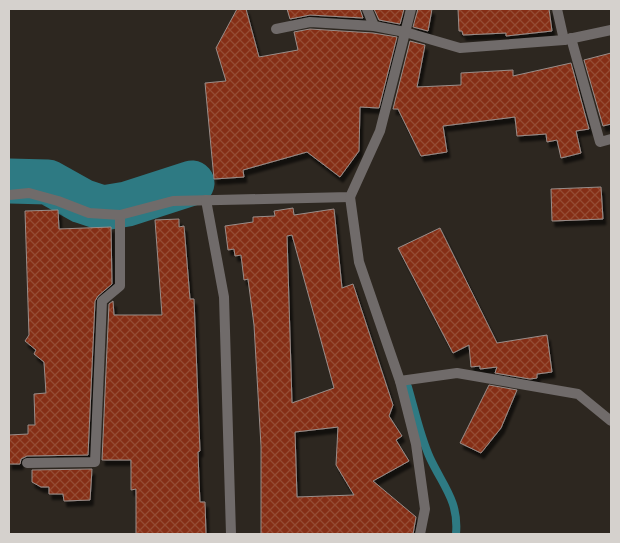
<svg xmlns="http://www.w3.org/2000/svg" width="620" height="543" font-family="'Public Sans',sans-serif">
<defs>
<pattern id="building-cross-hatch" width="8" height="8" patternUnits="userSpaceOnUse" patternTransform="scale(1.25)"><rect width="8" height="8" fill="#852f13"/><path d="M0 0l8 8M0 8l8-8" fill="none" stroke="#954c34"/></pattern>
<filter id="shadow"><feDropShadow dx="3" dy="5.5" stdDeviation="1" flood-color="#0009"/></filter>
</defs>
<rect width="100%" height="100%" fill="#2d2720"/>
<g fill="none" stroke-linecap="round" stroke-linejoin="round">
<path stroke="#2e7a83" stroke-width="8" d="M 408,387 C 415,411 420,436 430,458 C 443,486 459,501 456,534"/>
<path stroke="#2e7a83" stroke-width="45" d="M 9,181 L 48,182 L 82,201 L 103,208 L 127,204 L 192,183"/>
</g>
<g fill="url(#building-cross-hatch)" stroke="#998d8a" fill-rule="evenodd" filter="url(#shadow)">
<path d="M 237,9 L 246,9 L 259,57 L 298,50 L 294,32 L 310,29 L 373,33 L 397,37 L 379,108 L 360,107 L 359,151 L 340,177 L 307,152 L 243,170 L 244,177 L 214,179 L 205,83 L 226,81 L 216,48 Z"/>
<path d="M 287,9 L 360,9 L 363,18 L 310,15 L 290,19 Z"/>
<path d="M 374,9 L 404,9 L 400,24 L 379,20 Z"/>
<path d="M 418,9 L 432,9 L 428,31 L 413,27 Z"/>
<path d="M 458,9 L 549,9 L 552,31 L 506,36 L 506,33 L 463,35 L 462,31 L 459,31 Z"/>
<path d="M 410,41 L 425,45 L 417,87 L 461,85 L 461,73 L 513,70 L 513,76 L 571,63 L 589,129 L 576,131 L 581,153 L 561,158 L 557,140 L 547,142 L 546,134 L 517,136 L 515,117 L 443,126 L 447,152 L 421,156 L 398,109 L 393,109 Z"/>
<path d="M 611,53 L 611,124 L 603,126 L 584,60 Z"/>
<path d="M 601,187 L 603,219 L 552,221 L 551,189 Z"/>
<path d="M 293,208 L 294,215 L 334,209 L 342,288 L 353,284 L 393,405 L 389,416 L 402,436 L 396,440 L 409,461 L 373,481 L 416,517 L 413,534 L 261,534 L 261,446 L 254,325 L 248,279 L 244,280 L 241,255 L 235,256 L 234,249 L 228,250 L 225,226 L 253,222 L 253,217 L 275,216 L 274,211 ZM 292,235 L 334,388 L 292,403 L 287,236 ZM 338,427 L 336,465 L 354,495 L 297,497 L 295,432 Z"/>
<path d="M 58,210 L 59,229 L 111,227 L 112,284 L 98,296 L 95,301 L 88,455 L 27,456 L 21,459 L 20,464 L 9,464 L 9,435 L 28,434 L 28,425 L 35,425 L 34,394 L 46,393 L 44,362 L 34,354 L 36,350 L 25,341 L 29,335 L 25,211 Z"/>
<path d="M 179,219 L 179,227 L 184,226 L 190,299 L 194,299 L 200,451 L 198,452 L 199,481 L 200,502 L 205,502 L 206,534 L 136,534 L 136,489 L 131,490 L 131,460 L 102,460 L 109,304 L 113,301 L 114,315 L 162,315 L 155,220 Z"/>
<path d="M 440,228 L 497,343 L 547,335 L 552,372 L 537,374 L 537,378 L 530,379 L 495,373 L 497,367 L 480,369 L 480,366 L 471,367 L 469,345 L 453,353 L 398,248 Z"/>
<path d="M 489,385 L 517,390 L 501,428 L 481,453 L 460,443 Z"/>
<path d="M 92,469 L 90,500 L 64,501 L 63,494 L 49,494 L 49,487 L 41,487 L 32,482 L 32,470 Z"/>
</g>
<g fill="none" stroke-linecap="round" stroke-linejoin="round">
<g stroke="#706b6a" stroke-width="10">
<path d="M 367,9 L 374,26"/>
<path d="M 557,9 L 564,40"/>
<path d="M 276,29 L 310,22 L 374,26 L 405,32"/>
<path d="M 571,38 L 600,142 L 611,139"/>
<path d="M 400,381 L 457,373 L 578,394 L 611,421"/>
<path d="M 27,463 L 95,462 L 102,301 L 120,286 L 120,215"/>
</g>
<g stroke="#706b6a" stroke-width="10">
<path d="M 405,32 L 460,48 L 564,40 L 611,30"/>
<path d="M 9,195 L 29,193 L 58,201 L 89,213 L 120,215 L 173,201 L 350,197 L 380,131 L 411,9"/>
<path d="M 350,197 L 359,262 L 400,381 L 416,444 L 425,509 L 420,534"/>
<path d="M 206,200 L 224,297 L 231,534"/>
</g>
</g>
<rect width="620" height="543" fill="none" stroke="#d5d1cd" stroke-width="20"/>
</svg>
